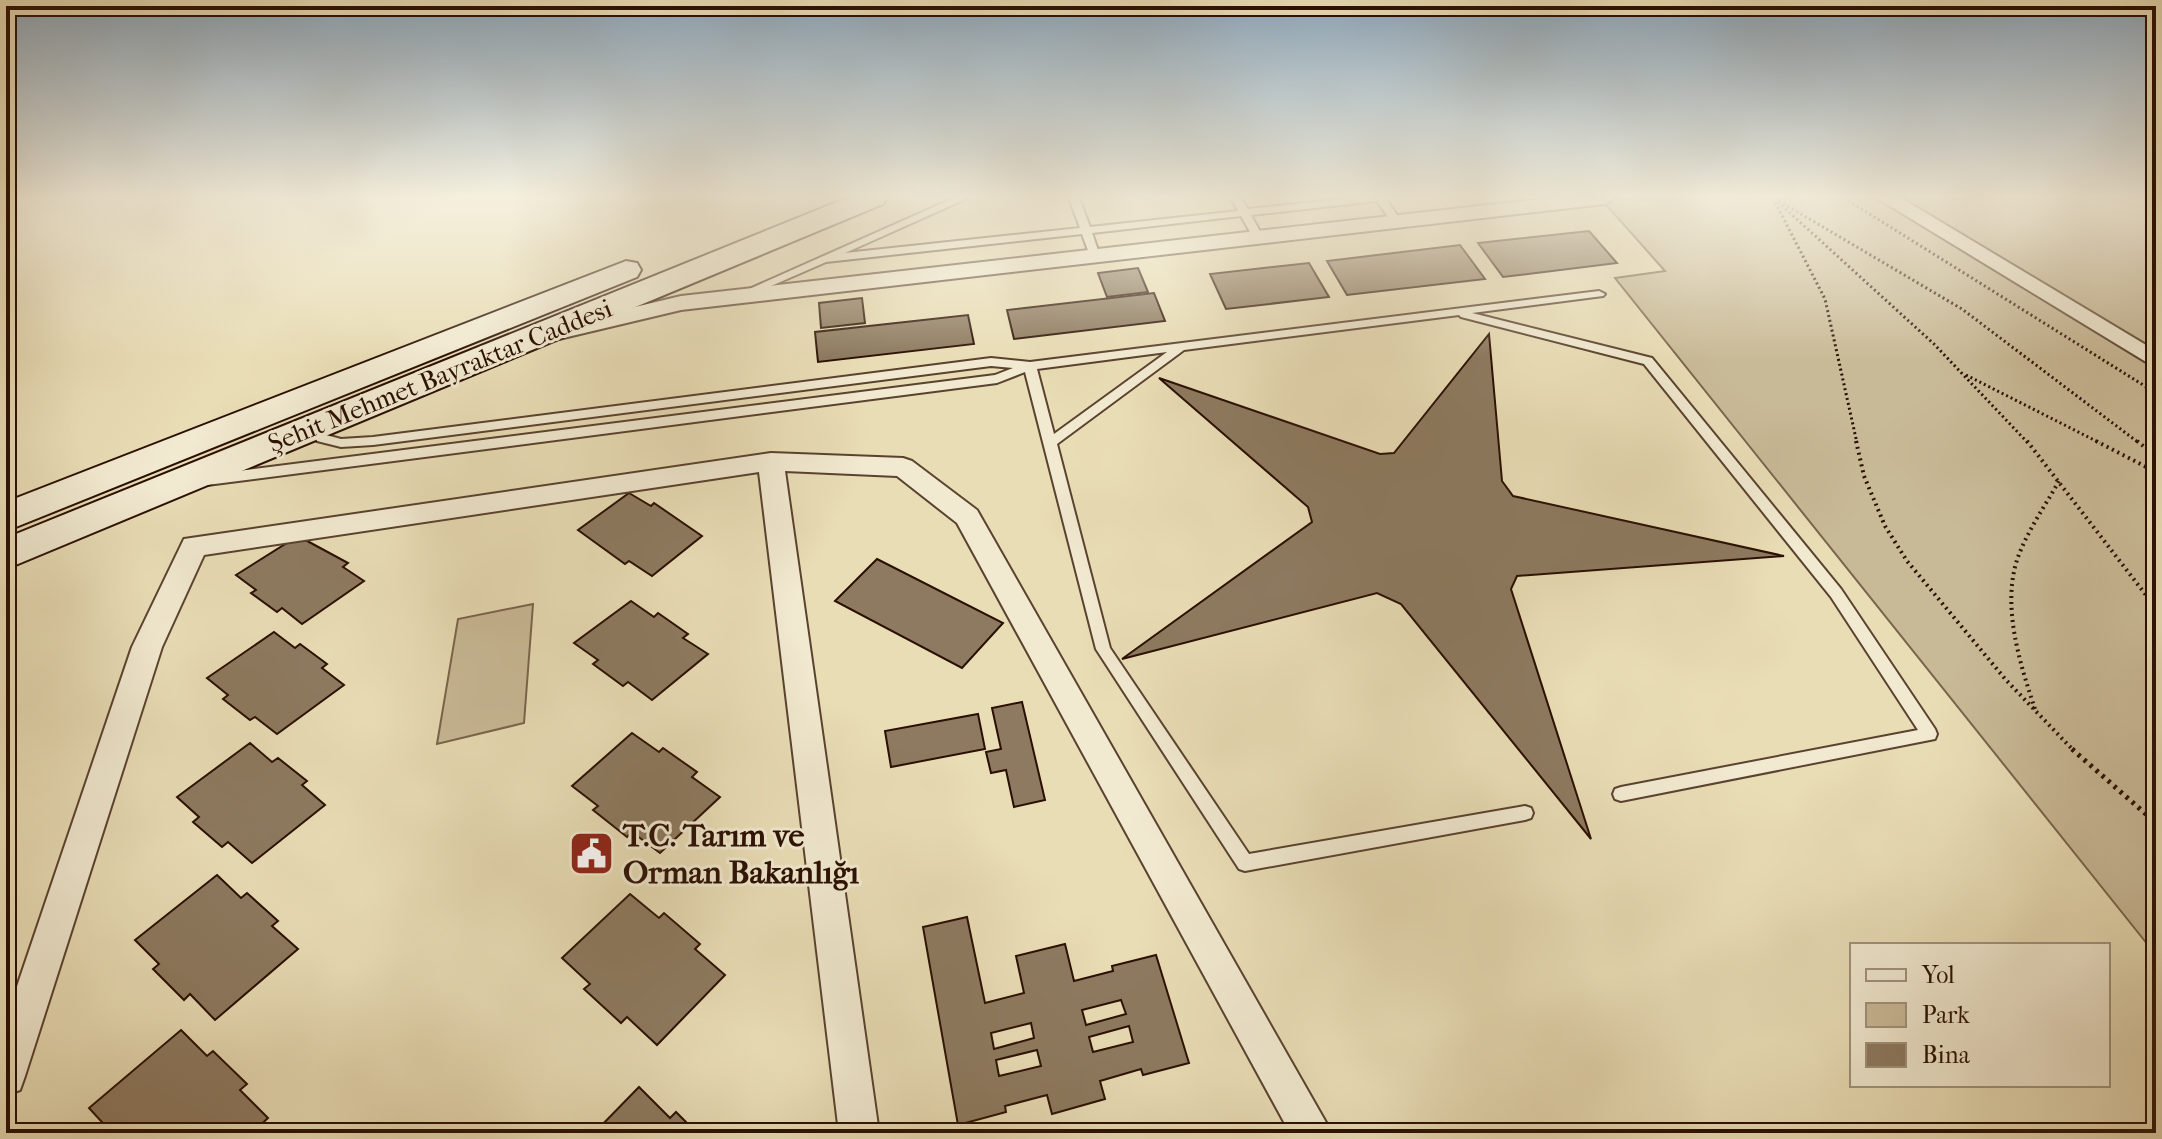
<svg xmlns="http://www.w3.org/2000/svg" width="2162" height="1139" font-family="'IM FELL French Canon',serif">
<rect width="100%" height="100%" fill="#e9ddb6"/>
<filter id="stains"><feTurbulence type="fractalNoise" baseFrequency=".0025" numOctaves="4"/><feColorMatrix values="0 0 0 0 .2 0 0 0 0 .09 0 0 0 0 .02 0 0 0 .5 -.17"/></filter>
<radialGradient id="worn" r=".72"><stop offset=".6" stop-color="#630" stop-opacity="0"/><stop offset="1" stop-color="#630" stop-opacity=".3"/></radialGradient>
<g fill="#c9ba97" stroke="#7a644c" stroke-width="2">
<path d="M 1600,198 L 2156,198 L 2156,955 L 1615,278 L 1665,271 Z"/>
<path d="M 533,604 L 524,723 L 437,744 L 458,619 Z"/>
</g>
<g fill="#8d7a60" stroke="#2a0f02" stroke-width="2" fill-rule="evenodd">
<path d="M 1589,231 L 1617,263 L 1503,277 L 1478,243 Z"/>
<path d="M 1460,245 L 1485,279 L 1347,295 L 1327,261 Z"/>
<path d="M 1309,263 L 1329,297 L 1226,309 L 1210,274 Z"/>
<path d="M 1138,268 L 1148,292 L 1107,297 L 1098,273 Z"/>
<path d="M 1154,293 L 1165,321 L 1014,339 L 1007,310 Z"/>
<path d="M 862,298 L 865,323 L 821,328 L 819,303 Z"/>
<path d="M 968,315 L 974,344 L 818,362 L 815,332 Z"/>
<path d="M 1489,334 L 1502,481 L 1513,496 L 1784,556 L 1517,576 L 1511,589 L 1591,839 L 1401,604 L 1377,593 L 1122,659 L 1312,522 L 1308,507 L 1159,378 L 1380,454 L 1394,453 Z"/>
<path d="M 629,493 L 651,506 L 654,503 L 702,536 L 652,576 L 629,561 L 625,564 L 578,530 Z"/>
<path d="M 298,536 L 348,563 L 343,567 L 364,581 L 302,624 L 282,608 L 277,612 L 251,593 L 256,590 L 236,575 Z"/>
<path d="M 877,559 L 1003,623 L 962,668 L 835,601 Z"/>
<path d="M 631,601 L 654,617 L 658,613 L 688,634 L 683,638 L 708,654 L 652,700 L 628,682 L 623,686 L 593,664 L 598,660 L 574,643 Z"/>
<path d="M 274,632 L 295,648 L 300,644 L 327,664 L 322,668 L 344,685 L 277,734 L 255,717 L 250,720 L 223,699 L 228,695 L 207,678 Z"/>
<path d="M 1022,702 L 1045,800 L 1014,807 L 1006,770 L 991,773 L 986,752 L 1001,749 L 992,708 Z"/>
<path d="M 978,714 L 985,749 L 891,767 L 885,731 Z"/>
<path d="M 632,733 L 659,752 L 663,748 L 697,772 L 692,777 L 720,797 L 660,853 L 632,832 L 627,837 L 593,810 L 598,806 L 572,786 Z"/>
<path d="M 250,743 L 272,762 L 278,758 L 307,781 L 302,785 L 325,805 L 252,863 L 228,842 L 222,847 L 193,822 L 199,817 L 177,797 Z"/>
<path d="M 217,875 L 241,898 L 247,893 L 278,921 L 272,926 L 298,949 L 215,1020 L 190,994 L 184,1000 L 153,969 L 159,964 L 135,940 Z"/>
<path d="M 630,894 L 659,918 L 664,913 L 700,944 L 695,949 L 725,975 L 657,1045 L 627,1017 L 621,1023 L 584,989 L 590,984 L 562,958 Z"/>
<path d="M 967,917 L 985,1003 L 1024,993 L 1016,956 L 1065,944 L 1074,981 L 1113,971 L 1112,966 L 1156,955 L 1189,1063 L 1143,1075 L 1141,1069 L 1100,1081 L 1105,1099 L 1052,1114 L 1047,1095 L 1005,1106 L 1006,1112 L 958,1125 L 923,927 ZM 1121,1000 L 1126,1014 L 1086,1025 L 1082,1010 ZM 1031,1023 L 1034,1038 L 994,1049 L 991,1033 ZM 1129,1026 L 1133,1042 L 1093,1052 L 1089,1037 ZM 1037,1050 L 1041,1066 L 999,1076 L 996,1060 Z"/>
<path d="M 181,1030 L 207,1056 L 213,1051 L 247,1084 L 240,1090 L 268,1118 L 252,1133 L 112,1133 L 89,1108 Z"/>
<path d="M 639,1087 L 670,1118 L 676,1112 L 697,1133 L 594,1133 Z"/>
</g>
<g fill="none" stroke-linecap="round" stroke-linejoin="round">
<defs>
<g id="lane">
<path d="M 954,198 L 968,198 L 845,253 L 1080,228 L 1069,198 L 1079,198 L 1090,227 L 1238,211 L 1231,198 L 1241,198 L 1248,209 L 1351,198 L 1385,198 L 1401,221 L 1400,223 L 1392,223 L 1377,201 L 1251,215 L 1263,237 L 1258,240 L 1254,239 L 1241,216 L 1092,233 L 1100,256 L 1095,259 L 1090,256 L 1082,234 L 826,262 L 748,296 L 740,296 L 738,294 Z"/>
<path d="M 1599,291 L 1605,294 L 1603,296 L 1472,313 L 1652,358 L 1841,589 L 1935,729 L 1937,734 L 1935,739 L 1621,801 L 1615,799 L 1613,794 L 1615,789 L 1621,787 L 1918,730 L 1831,597 L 1644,364 L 1461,317 L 1459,315 L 1184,350 L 1057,444 L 1110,648 L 1249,854 L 1525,806 L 1531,808 L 1533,813 L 1531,818 L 1525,820 L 1245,871 L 1239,869 L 1096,649 L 1025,372 L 997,383 L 207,485 L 200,480 L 207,475 L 995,375 L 1013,368 L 991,366 L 373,445 L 341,447 L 317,441 L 311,426 L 317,422 L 321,423 L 326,435 L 341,439 L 373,437 L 991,358 L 1030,362 ZM 1167,352 L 1054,434 L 1037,369 Z"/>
</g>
<g id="street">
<path d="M 1550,198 L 1615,198 L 1605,204 L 681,310 L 559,339 L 548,332 L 551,327 L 681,296 Z"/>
<path d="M 1877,198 L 1901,198 L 2156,351 L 2156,368 Z"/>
<path d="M 771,453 L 903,458 L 912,461 L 977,510 L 1332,1133 L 1290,1133 L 957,523 L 897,476 L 785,471 L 879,1133 L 839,1133 L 759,472 L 204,555 L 162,647 L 25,1076 L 20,1090 L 6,1095 L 6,1019 L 132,647 L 184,539 Z"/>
</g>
<g id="secondary">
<path d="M 847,198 L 887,198 L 883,204 L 6,569 L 6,538 Z"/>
<path d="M 626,261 L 637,263 L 641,270 L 637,277 L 6,531 L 6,502 Z"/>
</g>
</defs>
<use href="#lane" stroke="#5a422f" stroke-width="4"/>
<use href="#street" stroke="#5a422f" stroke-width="4"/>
<use href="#secondary" stroke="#2a0f02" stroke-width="4"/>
<g stroke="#2a0f02" stroke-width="3" stroke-dasharray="2 3" stroke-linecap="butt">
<path d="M 1773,198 L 1825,299 L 1857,443"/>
<path d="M 1844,198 L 2156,393"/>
<path d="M 1779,201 L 1962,309 L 2139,443"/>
<path d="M 1778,202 L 1934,344 L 2028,443"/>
<path d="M 1966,375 L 2100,443"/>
</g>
<g stroke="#2a0f02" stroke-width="4" stroke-dasharray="2 4" stroke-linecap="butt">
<path d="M 1856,441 L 1864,476 L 1885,526 L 1907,561 L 2006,680 L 2074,751"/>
<path d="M 2027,441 L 2156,608"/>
<path d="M 2096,441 L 2156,472"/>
<path d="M 2137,441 L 2156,456"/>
<path d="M 2035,709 C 2020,664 2001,605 2018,557 C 2028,530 2045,506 2059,481"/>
</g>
<path stroke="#2a0f02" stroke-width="5" stroke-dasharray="3 5" stroke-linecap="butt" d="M 2072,749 L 2156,823"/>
<use href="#lane" fill="#f1e9d0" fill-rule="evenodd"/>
<use href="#street" fill="#f1e9d0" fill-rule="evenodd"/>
<use href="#secondary" fill="#f1e9d0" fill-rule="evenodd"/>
</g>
<linearGradient id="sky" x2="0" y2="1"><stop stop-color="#8ea8bc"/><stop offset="0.55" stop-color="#f5f0de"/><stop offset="1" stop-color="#f5f0de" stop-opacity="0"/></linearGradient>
<rect width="2162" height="358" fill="url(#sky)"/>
<defs>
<symbol id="civic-square" viewBox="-11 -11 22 22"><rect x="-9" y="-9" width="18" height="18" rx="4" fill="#8f2418" stroke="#f1e9d0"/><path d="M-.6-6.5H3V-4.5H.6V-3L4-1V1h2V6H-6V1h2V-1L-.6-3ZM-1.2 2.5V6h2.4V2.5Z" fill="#fff"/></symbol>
</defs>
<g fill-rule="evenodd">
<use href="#civic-square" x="566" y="828" width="51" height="51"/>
</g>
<g text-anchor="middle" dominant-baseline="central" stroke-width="6" stroke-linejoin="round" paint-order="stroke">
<g font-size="26" fill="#2a0f02" stroke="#f1e9d0">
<text transform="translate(440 376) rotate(-22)">Şehit Mehmet Bayraktar Caddesi</text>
</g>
<g font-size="32" font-weight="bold" fill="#2a0f02" stroke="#f1e9d0" text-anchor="start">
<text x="623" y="835">T.C. Tarım ve<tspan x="623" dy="37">Orman Bakanlığı</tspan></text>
</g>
</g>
<rect width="2162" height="1139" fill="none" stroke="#e9ddb6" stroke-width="32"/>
<rect x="8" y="8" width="2146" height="1123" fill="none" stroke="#2a0f02" stroke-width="4"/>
<rect x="16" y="16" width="2130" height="1107" fill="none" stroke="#2a0f02" stroke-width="2"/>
<rect x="1850" y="943" width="260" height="144" fill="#f1e9d0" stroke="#a1927e" stroke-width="2"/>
<rect x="1866" y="969" width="40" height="12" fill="#f1e9d0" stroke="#a1927e" stroke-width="2"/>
<text x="1922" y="983" font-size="24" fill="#2a0f02">Yol</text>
<rect x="1866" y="1003" width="40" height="24" fill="#c9ba97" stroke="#a1927e" stroke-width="2"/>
<text x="1922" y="1023" font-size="24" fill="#2a0f02">Park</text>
<rect x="1866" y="1043" width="40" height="24" fill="#8d7a60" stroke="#a1927e" stroke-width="2"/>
<text x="1922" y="1063" font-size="24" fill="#2a0f02">Bina</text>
<rect width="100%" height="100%" filter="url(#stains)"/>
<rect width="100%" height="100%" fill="url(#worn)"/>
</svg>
